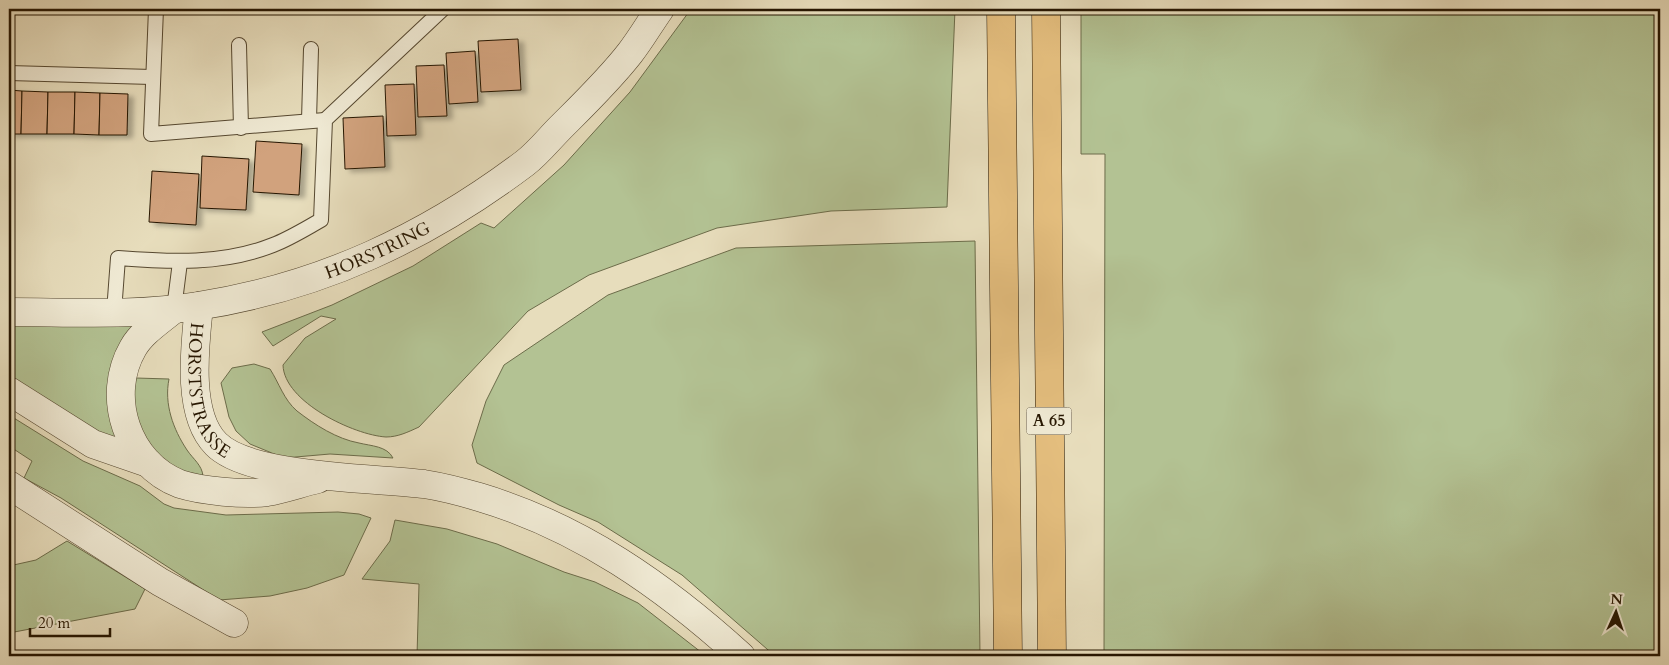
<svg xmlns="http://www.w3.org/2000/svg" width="1669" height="665" font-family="Cardo,serif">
<defs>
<filter id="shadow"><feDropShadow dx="5.5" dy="3" stdDeviation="2.5" flood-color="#0004"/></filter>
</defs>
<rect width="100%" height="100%" fill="#e7ddbc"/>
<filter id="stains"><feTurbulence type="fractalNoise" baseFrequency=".004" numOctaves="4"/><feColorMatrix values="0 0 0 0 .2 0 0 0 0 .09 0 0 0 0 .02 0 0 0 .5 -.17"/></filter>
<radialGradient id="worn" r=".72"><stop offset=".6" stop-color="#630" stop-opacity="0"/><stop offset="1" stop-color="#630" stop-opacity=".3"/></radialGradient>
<g fill="#b3c293" stroke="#6c6c4a">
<path d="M 691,9 L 955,9 L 947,207 L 831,211 L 717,228 L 589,275 L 528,311 L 419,427 C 408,432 398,437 386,437 C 354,435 284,402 283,365 L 305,338 L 336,319 L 321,316 L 273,346 L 262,332 L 332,305 L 413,266 L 481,223 L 494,228 L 564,165 L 630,92 Z"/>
<path d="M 1081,9 L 1660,9 L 1660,656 L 1104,656 L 1105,154 L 1081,154 Z"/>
<path d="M 975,241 L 980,656 L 775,656 L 682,575 L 598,522 L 559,505 L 477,463 L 472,445 L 486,401 L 504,365 L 608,295 L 736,248 Z"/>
<path d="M 154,311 L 127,359 L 138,453 L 9,391 L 9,313 Z"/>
<path d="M 254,364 L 270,369 C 279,383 284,400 297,411 C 315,425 337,439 359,443 C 371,446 387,446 393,458 L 330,454 L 284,458 L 250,444 L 236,431 L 229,417 L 221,383 L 232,368 Z"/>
<path d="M 136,378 L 169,379 C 164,404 173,429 187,450 C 193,459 202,465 203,476 L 169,468 L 140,435 L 133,397 Z"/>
<path d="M 9,415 L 83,461 L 140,486 L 164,504 L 174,508 L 226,515 L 338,512 L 359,514 L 371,518 L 344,575 L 307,588 L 270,596 L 219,600 L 61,498 L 24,478 L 32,461 L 9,446 Z"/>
<path d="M 395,520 L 447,529 L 497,544 L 564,572 L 595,582 L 638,603 L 706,656 L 417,656 L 419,584 L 362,579 L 390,541 Z"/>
<path d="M 67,541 L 145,589 L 135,609 L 9,633 L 9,566 L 36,560 Z"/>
</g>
<g fill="#d1a27d" stroke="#261601" filter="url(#shadow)">
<path d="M 518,39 L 521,90 L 481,92 L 478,41 Z"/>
<path d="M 475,51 L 478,102 L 449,104 L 446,53 Z"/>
<path d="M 444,65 L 447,116 L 418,117 L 416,66 Z"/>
<path d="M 414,84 L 416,135 L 387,136 L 385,85 Z"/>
<path d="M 9,90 L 22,91 L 21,134 L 9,134 Z"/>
<path d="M 22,91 L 48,92 L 47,134 L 21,134 Z"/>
<path d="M 48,92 L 75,92 L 74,134 L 47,134 Z"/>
<path d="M 75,92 L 100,93 L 99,135 L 74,134 Z"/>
<path d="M 100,93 L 128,94 L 127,135 L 99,135 Z"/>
<path d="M 383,116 L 385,167 L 345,169 L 343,118 Z"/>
<path d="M 256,141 L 302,144 L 299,195 L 253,192 Z"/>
<path d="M 202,156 L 249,159 L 246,210 L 200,208 Z"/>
<path d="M 152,171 L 199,174 L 196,225 L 149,222 Z"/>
</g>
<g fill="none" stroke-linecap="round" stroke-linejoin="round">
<defs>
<g id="service">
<path d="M 156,9 L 151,134 L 325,120"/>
<path d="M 239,45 L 241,128"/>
<path d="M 9,73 L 152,77"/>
<path d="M 309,120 L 311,49"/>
<path d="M 174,309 L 180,262"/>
<path d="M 114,312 L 118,258 C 170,262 223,265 273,245 C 289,239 305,229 321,220 L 325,120 L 443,9"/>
</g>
<g id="minor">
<path id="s1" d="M 9,312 C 72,312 136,316 198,306 C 321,287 427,237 525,163 C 538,153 549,139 560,128 C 584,104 609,80 630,53 C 641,39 650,23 660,9"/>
<path d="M 9,485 L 160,582 L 234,623"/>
</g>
<g id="tertiary">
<path id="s2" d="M 199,306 C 195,345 186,414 216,444 C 249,478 376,478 424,484 C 443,487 462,492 479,497 C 580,527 664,586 741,656"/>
<path d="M 174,309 C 160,321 142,332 133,348 C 105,396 127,464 180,484 C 202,491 244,495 267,492 C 284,489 301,483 318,479"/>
<path d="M 9,391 L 93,444 L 148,463"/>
</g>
<g id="motorway">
<path d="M 1001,9 L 1008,656"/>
<path d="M 1046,9 L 1052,656"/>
</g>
</defs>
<use href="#service" stroke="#564830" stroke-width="16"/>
<use href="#minor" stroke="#564830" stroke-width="29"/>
<use href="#tertiary" stroke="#564830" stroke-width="29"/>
<use href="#motorway" stroke="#261601" stroke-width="29"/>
<use href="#service" stroke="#efe9d3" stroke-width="14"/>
<use href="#minor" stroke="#efe9d3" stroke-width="28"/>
<use href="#tertiary" stroke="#efe9d3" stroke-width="28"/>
<use href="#motorway" stroke="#e4be7e" stroke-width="28"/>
</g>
<g text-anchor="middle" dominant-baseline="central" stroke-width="4" stroke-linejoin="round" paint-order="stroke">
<rect fill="#efe9d3" stroke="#625540" stroke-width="1" x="1026.5" y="407.5" width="45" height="27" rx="4"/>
<g font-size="16" font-weight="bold" fill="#261601">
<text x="1049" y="421">A 65</text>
</g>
<g font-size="18" fill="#261601" stroke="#efe9d3">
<text stroke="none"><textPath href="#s1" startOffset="378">HORSTRING</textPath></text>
<text stroke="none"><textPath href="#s2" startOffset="88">HORSTSTRASSE</textPath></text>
</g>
</g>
<rect width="1669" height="665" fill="none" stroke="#e7ddbc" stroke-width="30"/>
<rect x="10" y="10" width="1649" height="645" fill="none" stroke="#261601" stroke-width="2.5"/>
<rect x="15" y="15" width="1639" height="635" fill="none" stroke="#261601"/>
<g transform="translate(1616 612) rotate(3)" stroke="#efe9d3" stroke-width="4" paint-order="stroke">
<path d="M0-4L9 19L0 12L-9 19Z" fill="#261601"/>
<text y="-8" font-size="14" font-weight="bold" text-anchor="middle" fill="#261601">N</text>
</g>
<path d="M30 628v8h80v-8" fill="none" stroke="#261601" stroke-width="2.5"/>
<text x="38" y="628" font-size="15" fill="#261601" stroke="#efe9d3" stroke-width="4" paint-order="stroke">20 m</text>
<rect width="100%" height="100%" filter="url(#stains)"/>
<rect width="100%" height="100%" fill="url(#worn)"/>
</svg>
